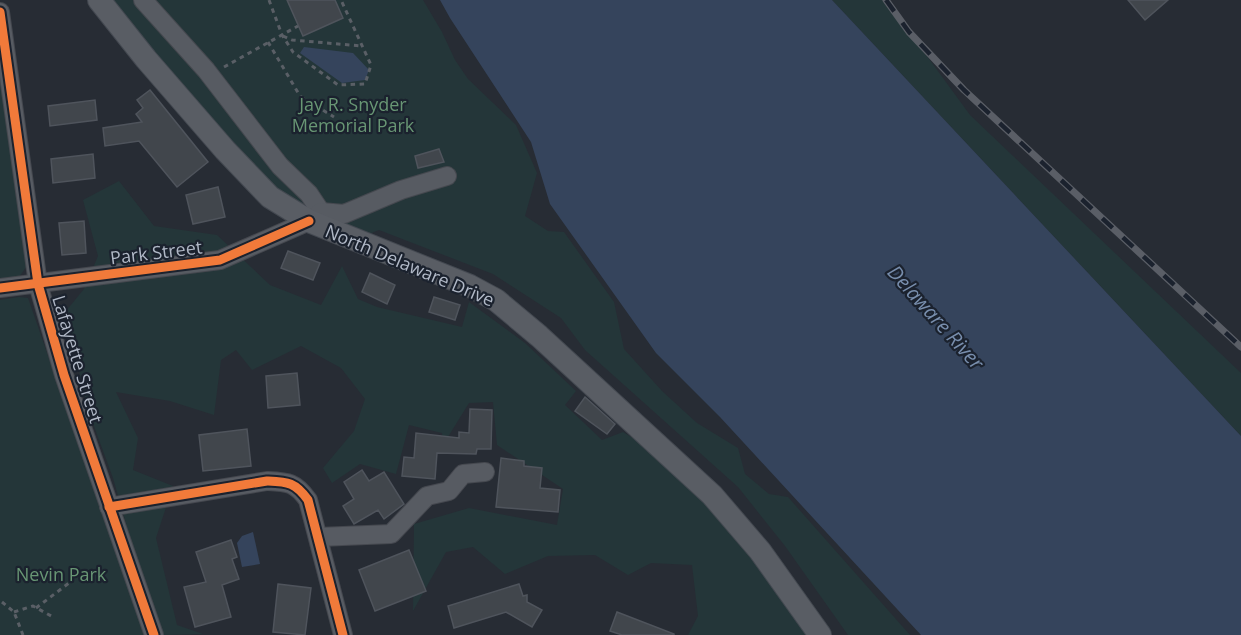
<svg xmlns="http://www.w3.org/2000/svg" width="1241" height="635" font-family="'Open Sans',sans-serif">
<rect width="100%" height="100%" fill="#272c34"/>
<g fill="#243639">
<path d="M 99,0 L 423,0 L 442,32 L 455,60 L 468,79 L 516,125 L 537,173 L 525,216 L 548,231 L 564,232 L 614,302 L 624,349 L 662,391 L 697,423 L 738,448 L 745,474 L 769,494 L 788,497 L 910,635 L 848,635 L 785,546 L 738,487 L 585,350 L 561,318 L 493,274 L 379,230 L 353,240 L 270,197 Z"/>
<path d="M 832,0 L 886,0 L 970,115 L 1241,373 L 1241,436 Z"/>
<path d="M 0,70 L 29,263 L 19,277 L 0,279 Z"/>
<path d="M 119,181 L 154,226 L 217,235 L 270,285 L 321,305 L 342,266 L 358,299 L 377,307 L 462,327 L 469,302 L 525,343 L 576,391 L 565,405 L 602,440 L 623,432 L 656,452 L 744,542 L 807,635 L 688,635 L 698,616 L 692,565 L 651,563 L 628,575 L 595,555 L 548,556 L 505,574 L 473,547 L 446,552 L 413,611 L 414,524 L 469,508 L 557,525 L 563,489 L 497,445 L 493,402 L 469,403 L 443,445 L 442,433 L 409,425 L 396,474 L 360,464 L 332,483 L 323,468 L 354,431 L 365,399 L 341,368 L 301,346 L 252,370 L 236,350 L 221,360 L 214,415 L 170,401 L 116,392 L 138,438 L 133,470 L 173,486 L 156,538 L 177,625 L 203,634 L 163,635 L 146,593 L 113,478 L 87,407 L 66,311 L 84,289 L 98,256 L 83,200 Z"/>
<path d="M 19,297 L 28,298 L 145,635 L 0,635 L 0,300 Z"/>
</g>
<g fill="#35445c">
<path d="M 440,0 L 832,0 L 1241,436 L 1241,635 L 921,635 L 720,417 L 656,353 L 550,204 L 531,142 L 450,18 Z"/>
<path d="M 304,47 L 353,53 L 369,70 L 365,80 L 342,83 L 300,53 Z"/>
<path d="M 253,532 L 260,564 L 242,567 L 237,543 L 242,536 Z"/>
</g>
<g fill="#41464c" stroke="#4f545c" stroke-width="1.5">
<path d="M 287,0 L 335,0 L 343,18 L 303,36 Z"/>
<path d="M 1128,0 L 1168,0 L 1145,20 Z"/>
<path d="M 150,90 L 208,162 L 177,187 L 139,141 L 105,146 L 103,128 L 142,122 L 136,114 L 143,108 L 137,100 Z"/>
<path d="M 95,100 L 97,120 L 50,126 L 48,106 Z"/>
<path d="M 439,149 L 444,162 L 418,168 L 415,156 Z"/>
<path d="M 93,154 L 95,178 L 53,183 L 51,159 Z"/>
<path d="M 218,187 L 225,217 L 193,224 L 186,195 Z"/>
<path d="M 84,221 L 86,253 L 62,255 L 59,223 Z"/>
<path d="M 288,251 L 320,263 L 313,280 L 281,268 Z"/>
<path d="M 370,273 L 395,285 L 387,304 L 362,292 Z"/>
<path d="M 434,297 L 460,305 L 455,320 L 429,312 Z"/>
<path d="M 297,373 L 300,405 L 268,408 L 266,376 Z"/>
<path d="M 585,397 L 615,424 L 607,434 L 575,411 Z"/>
<path d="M 470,409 L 492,410 L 491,449 L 477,449 L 476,454 L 437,453 L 435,479 L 402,476 L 404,457 L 414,458 L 416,433 L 459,438 L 459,432 L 469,433 Z"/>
<path d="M 247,429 L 251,466 L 203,471 L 199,435 Z"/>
<path d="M 501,458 L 524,461 L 524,466 L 542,468 L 540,488 L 560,490 L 558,512 L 496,507 Z"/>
<path d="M 362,470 L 369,481 L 384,472 L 404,504 L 384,519 L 378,510 L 354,524 L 343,506 L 354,499 L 344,482 Z"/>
<path d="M 231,540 L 237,557 L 232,559 L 239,579 L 222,585 L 231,617 L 195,627 L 184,587 L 206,582 L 196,552 Z"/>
<path d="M 409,550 L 426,591 L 375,611 L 359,570 Z"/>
<path d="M 278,584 L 311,588 L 305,635 L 273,632 Z"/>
<path d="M 519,584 L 523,596 L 527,595 L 527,602 L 542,610 L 532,627 L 506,612 L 454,628 L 448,606 Z"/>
<path d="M 617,612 L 674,634 L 674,635 L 622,635 L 610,631 Z"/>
</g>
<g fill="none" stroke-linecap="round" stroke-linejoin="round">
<defs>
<g id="minor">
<path d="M 143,0 L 206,70 L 280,166 L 309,194 L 321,212"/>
<path d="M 0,12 L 38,284 L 64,375 L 154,635"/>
<path d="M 0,288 L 220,260 L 309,221 L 321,212 L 344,214 L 401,190 L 447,176"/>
<path d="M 109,507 L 267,481 C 288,482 295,482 308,500 L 343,635"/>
<path d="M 319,537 L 391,534 L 427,496 L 449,491 L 463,474 L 485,472"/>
</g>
<path id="major" d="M 99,0 L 146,59 L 225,150 L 270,197 L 309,221 L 470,286 L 496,300 L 539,336 L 712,495 L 760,551 L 820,635"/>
</defs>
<use href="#minor" stroke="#45484f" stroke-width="20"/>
<use href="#major" stroke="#444951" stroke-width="24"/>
<g stroke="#5a5f66" stroke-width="3" stroke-dasharray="4.5 4.5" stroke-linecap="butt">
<path d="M 269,0 L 282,35 L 293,52 L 338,85 L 365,84 L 371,65 L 341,0"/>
<path d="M 283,36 L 292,40 L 362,46"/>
<path d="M 268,42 L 300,96 L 334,117"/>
<path d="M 224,67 L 298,26"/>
<path d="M 2,602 L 14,612 L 23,635"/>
<path d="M 36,608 L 69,583"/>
<path d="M 14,612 L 33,606 L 53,617"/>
</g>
<use href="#minor" stroke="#575b62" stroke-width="18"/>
<use href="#major" stroke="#595d64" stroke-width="22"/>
<defs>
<path id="rail" d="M 886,0 L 909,32 L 964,90 L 1241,347"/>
</defs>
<use href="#rail" stroke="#5a5e66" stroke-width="7"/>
<use href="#rail" stroke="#1b222e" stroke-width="4.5" stroke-dasharray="14" stroke-linecap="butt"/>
<defs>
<g id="cycleway">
<path d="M 0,12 L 38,284 L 64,375 L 154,635"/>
<path d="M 0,288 L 220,260 L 309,221"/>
<path d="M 109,507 L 267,481 C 288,482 295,482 308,500 L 343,635"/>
</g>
</defs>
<use href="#cycleway" stroke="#1b222e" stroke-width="13"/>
<use href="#cycleway" stroke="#f17a3a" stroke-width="9"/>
</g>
<g text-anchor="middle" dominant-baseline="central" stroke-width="4.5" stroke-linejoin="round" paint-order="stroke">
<g font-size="18" fill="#689674" stroke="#1b222e">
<text x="353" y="104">Jay R. Snyder<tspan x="353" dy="21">Memorial Park</tspan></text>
<text x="61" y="574">Nevin Park</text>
</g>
<g font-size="18" fill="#b0b8c6" stroke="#1b222e">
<text transform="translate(156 252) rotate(-7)">Park Street</text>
<text transform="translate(410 265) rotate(23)">North Delaware Drive</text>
<text transform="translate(78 359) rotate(73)">Lafayette Street</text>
</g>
<g font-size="20" font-style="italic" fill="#788ead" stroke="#1b222e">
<text transform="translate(936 317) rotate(48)">Delaware River</text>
</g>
</g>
</svg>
